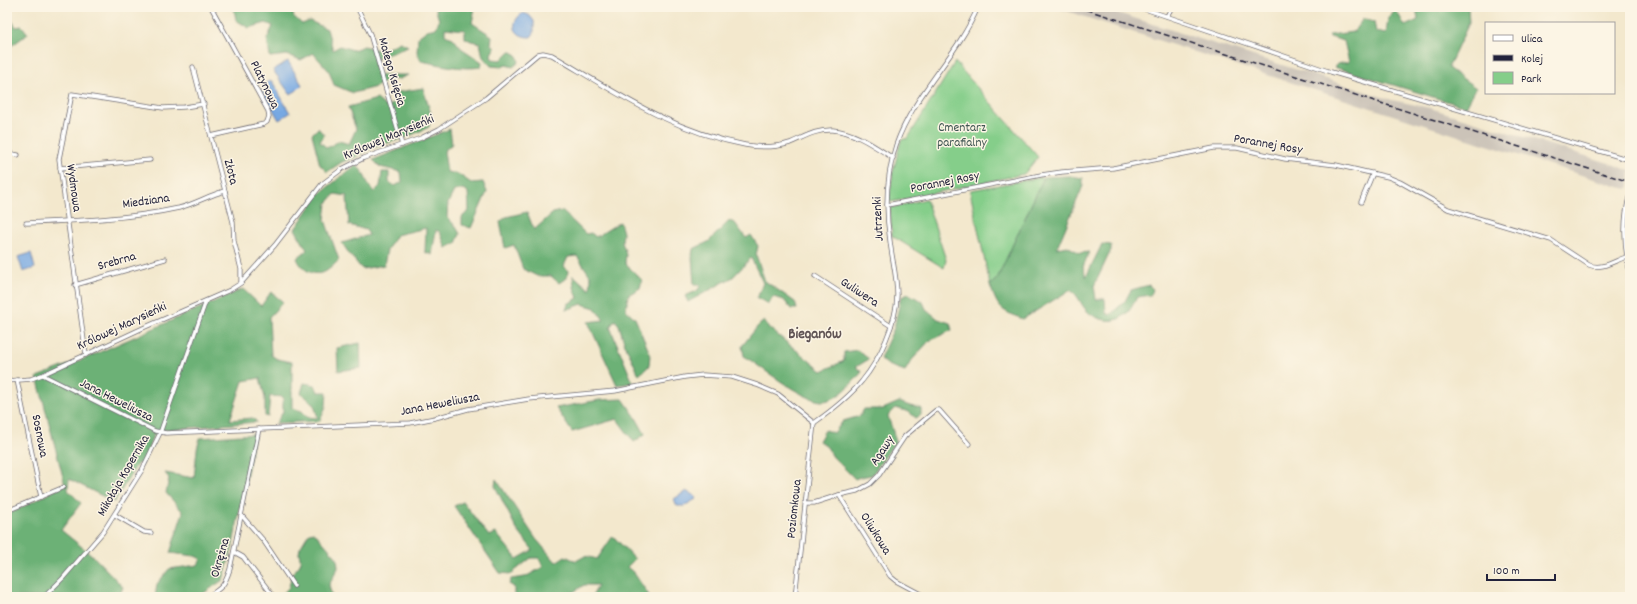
<svg xmlns="http://www.w3.org/2000/svg" width="1637" height="604" font-family="Dekko,sans-serif">
<rect width="100%" height="100%" fill="#fcf5e5"/>
<filter id="ink" filterUnits="userSpaceOnUse"><feTurbulence type="fractalNoise" baseFrequency=".025" numOctaves="2"/><feDisplacementMap in="SourceGraphic" scale="8" xChannelSelector="R" yChannelSelector="G"/><feConvolveMatrix kernelMatrix="1 2 1 2 8 2 1 2 1" color-interpolation-filters="sRGB"/></filter>
<filter id="wash" filterUnits="userSpaceOnUse"><feTurbulence type="fractalNoise" baseFrequency=".012" numOctaves="4" result="noise"/><feDisplacementMap in="SourceGraphic" scale="16" xChannelSelector="R" yChannelSelector="G"/><feGaussianBlur stdDeviation="0.9" result="paint"/><feColorMatrix in="noise" values="0 0 0 0 0 0 0 0 0 0 0 0 0 0 0 0 0 1.4 0 .05"/><feComposite in="paint" operator="in"/></filter>
<g filter="url(#wash)">
<rect width="100%" height="100%" fill="#f3e8cd"/>
<path fill="#cbc3b8" d="M 1054,7 L 1099,7 L 1392,100 L 1430,108 L 1612,164 L 1630,171 L 1629,186 L 1628,189 L 1619,187 Z"/>
<g fill="#85ce8a" stroke="#547862">
<path d="M 955,62 L 1038,157 L 1024,174 L 891,202 L 889,200 L 893,172 L 901,140 L 908,138 Z"/>
<path d="M 1044,177 L 997,279 L 990,285 L 970,192 L 971,190 Z"/>
<path d="M 926,199 L 946,260 L 944,268 L 892,236 L 890,208 Z"/>
</g>
<g fill="#6cb176" stroke="#476a58">
<path d="M 237,7 L 295,7 L 293,16 L 302,24 L 310,21 L 327,29 L 333,50 L 340,46 L 353,50 L 364,46 L 382,51 L 400,42 L 408,46 L 374,60 L 377,75 L 408,75 L 399,79 L 387,80 L 376,87 L 353,93 L 334,85 L 329,71 L 313,53 L 301,60 L 287,55 L 270,57 L 267,39 L 273,26 L 266,23 L 249,28 L 236,20 L 234,9 Z"/>
<path d="M 435,7 L 475,7 L 472,23 L 492,36 L 491,44 L 495,47 L 491,54 L 492,59 L 501,60 L 510,51 L 517,55 L 519,62 L 513,67 L 506,65 L 502,67 L 491,66 L 483,57 L 480,43 L 471,41 L 465,38 L 465,30 L 445,28 L 445,35 L 453,38 L 461,48 L 482,62 L 481,67 C 461,70 441,65 421,61 L 417,52 L 418,37 L 427,30 L 436,28 L 439,20 Z"/>
<path d="M 1404,7 L 1468,7 L 1469,23 L 1448,68 L 1476,88 L 1466,107 L 1334,67 L 1337,64 L 1349,62 L 1344,41 L 1330,37 L 1329,35 L 1353,32 L 1363,19 L 1374,22 L 1376,32 L 1386,34 L 1388,18 L 1396,10 L 1405,26 L 1418,20 L 1416,8 L 1407,9 Z"/>
<path d="M 7,16 L 10,18 L 16,27 L 22,26 L 28,34 L 8,48 L 8,62 L 7,62 Z"/>
<path d="M 423,88 L 431,114 L 429,127 L 407,137 L 372,148 L 356,157 L 342,162 L 327,172 L 320,165 L 312,134 L 318,128 L 324,135 L 320,142 L 327,148 L 339,141 L 349,144 L 356,129 L 348,107 L 377,99 L 386,107 L 394,103 L 393,93 Z"/>
<path d="M 450,129 L 452,144 L 444,151 L 447,172 L 458,174 L 471,183 L 483,182 L 487,192 L 471,228 L 462,225 L 462,217 L 469,211 L 468,192 L 464,189 L 454,191 L 448,203 L 447,217 L 456,227 L 460,234 L 456,243 L 446,248 L 440,232 L 436,230 L 432,255 L 425,252 L 426,228 L 396,235 L 387,250 L 384,265 L 362,269 L 350,255 L 342,243 L 369,235 L 366,230 L 349,225 L 347,196 L 335,194 L 327,203 L 325,220 L 339,260 C 335,264 327,272 322,273 C 310,276 300,267 297,258 L 307,250 L 295,229 L 319,194 L 356,165 C 366,173 365,182 374,192 L 380,186 L 382,172 L 389,172 L 389,182 L 395,186 L 402,182 L 401,172 L 380,167 L 373,160 Z"/>
<path d="M 1070,176 L 1083,178 L 1083,186 L 1057,248 L 1067,246 L 1080,253 L 1089,252 L 1083,267 L 1086,277 L 1102,244 L 1111,245 L 1111,250 L 1094,286 L 1096,299 L 1105,299 L 1106,313 L 1110,315 L 1125,301 L 1131,290 L 1149,285 L 1153,289 L 1151,295 L 1137,297 C 1133,305 1129,313 1122,317 C 1112,324 1095,319 1087,311 C 1080,304 1079,295 1070,290 L 1023,319 C 999,310 998,308 990,285 L 997,279 L 1044,177 Z"/>
<path d="M 562,211 L 586,234 L 591,233 L 596,237 L 620,222 L 623,233 L 622,242 L 626,254 L 625,263 L 642,280 L 640,288 L 628,295 L 626,310 L 635,318 L 650,354 L 649,366 L 639,375 L 624,342 L 619,325 L 615,320 L 610,327 L 633,383 L 617,385 L 588,322 L 604,320 L 595,308 L 582,304 L 566,310 L 568,304 L 578,298 L 574,287 L 573,275 L 590,290 L 591,277 L 577,256 L 568,257 L 564,266 L 568,271 L 567,278 L 559,283 L 551,276 L 537,276 L 523,269 L 514,245 L 505,248 L 500,222 L 506,217 L 527,212 L 534,230 L 553,213 Z"/>
<path d="M 729,221 L 735,223 L 746,238 L 751,235 L 758,246 L 756,255 L 765,281 L 795,302 L 797,309 L 791,309 L 784,300 L 773,297 L 769,304 L 757,298 L 763,283 L 751,258 L 733,277 L 688,302 L 685,296 L 697,291 L 701,285 L 694,285 L 692,256 L 693,249 L 708,242 Z"/>
<path d="M 243,289 L 261,306 L 271,292 L 283,302 L 269,317 L 271,355 L 277,359 L 292,362 L 292,408 L 302,411 L 307,417 L 318,418 L 314,404 L 301,393 L 304,383 L 315,385 L 318,392 L 327,392 L 326,406 L 320,421 L 276,423 L 283,412 L 283,397 L 270,396 L 268,417 L 265,416 L 265,398 L 260,378 L 243,381 L 230,420 L 253,418 L 257,422 L 163,430 L 153,436 L 142,465 L 138,463 L 114,502 L 69,479 L 68,490 L 81,503 L 61,530 L 93,556 L 123,587 L 119,597 L 7,597 L 7,515 L 65,485 L 37,377 L 91,356 Z"/>
<path d="M 909,294 L 923,302 L 926,309 L 938,319 L 950,323 L 952,330 L 929,341 L 912,360 L 905,371 L 888,365 L 880,358 L 894,328 L 901,297 Z"/>
<path d="M 764,321 L 769,328 L 822,371 L 844,361 L 844,352 L 857,350 L 869,359 L 856,367 L 862,372 C 852,383 840,399 824,401 C 806,403 760,366 744,356 L 742,346 L 758,326 Z"/>
<path d="M 360,343 L 361,368 L 338,371 L 337,348 Z"/>
<path d="M 623,399 L 635,416 L 645,434 L 634,442 L 617,419 L 572,432 L 556,408 L 599,400 Z"/>
<path d="M 899,402 L 910,406 L 921,408 L 921,415 L 916,418 L 909,412 L 896,408 L 888,416 L 896,441 L 872,475 L 860,477 L 855,479 L 833,457 L 827,447 L 819,441 L 825,430 L 834,433 L 843,421 L 860,416 L 864,409 L 883,409 Z"/>
<path d="M 255,434 L 232,549 L 223,580 L 198,597 L 155,597 L 157,584 L 169,569 L 198,565 L 201,559 L 195,556 L 170,553 L 183,512 L 166,493 L 169,478 L 165,473 L 194,478 L 197,449 L 200,438 Z"/>
<path d="M 496,479 L 536,539 L 556,562 L 565,556 L 576,561 L 585,556 L 597,559 L 613,536 L 635,559 L 627,567 L 634,573 L 650,597 L 588,597 L 593,595 L 598,585 L 584,585 L 566,597 L 514,597 L 514,587 L 509,584 L 511,579 L 525,577 L 543,567 L 539,558 L 531,558 L 511,574 L 500,573 L 454,506 L 463,502 L 489,536 L 496,533 L 517,559 L 533,550 L 517,530 L 495,486 Z"/>
<path d="M 314,532 L 337,558 L 338,568 L 329,585 L 332,597 L 280,597 L 289,587 L 292,574 L 299,566 L 301,561 L 299,553 L 300,548 L 309,533 Z"/>
</g>
<g fill="#77a8e2" stroke="#4c658e">
<path d="M 523,13 L 529,15 L 534,21 L 534,33 L 531,37 C 516,38 507,24 523,13 Z"/>
<path d="M 288,61 L 302,85 L 296,91 L 290,94 L 273,70 Z"/>
<path d="M 269,81 L 272,81 L 290,113 L 279,120 L 262,91 L 263,86 Z"/>
<path d="M 31,253 L 35,268 L 23,272 L 18,257 Z"/>
<path d="M 686,491 L 695,496 L 696,499 L 684,506 L 677,506 L 674,499 Z"/>
</g>
</g>
<g filter="url(#ink)">
<g fill="none" stroke-linecap="round" stroke-linejoin="round">
<defs>
<g id="minor">
<path d="M 211,7 L 268,111 L 269,116 L 267,122 L 264,124 L 211,136"/>
<path d="M 357,7 L 370,34 L 402,145"/>
<path d="M 1139,7 L 1331,72 L 1630,160"/>
<path d="M 1167,16 L 1172,7"/>
<path d="M 193,67 L 233,222 L 234,241 L 241,269 L 241,282"/>
<path d="M 7,153 L 18,155"/>
<path d="M 60,168 L 150,160"/>
<path d="M 1630,194 C 1622,221 1624,247 1630,273"/>
<path d="M 1361,202 L 1373,173"/>
<path d="M 887,205 L 1041,175 L 1062,172 L 1113,168 L 1214,148 L 1237,148 L 1285,159 L 1336,165 L 1388,177 L 1400,182 L 1448,209 L 1551,240 L 1589,265 C 1602,270 1614,261 1626,257"/>
<path d="M 26,223 C 76,221 129,219 179,208 C 195,204 209,195 225,191"/>
<path d="M 815,276 L 891,326"/>
<path d="M 75,285 L 165,259"/>
<path d="M 86,355 L 59,159 L 72,94 L 163,108 L 184,107 L 204,104"/>
<path d="M 43,375 L 155,431 L 166,433 L 410,423 L 435,418 L 468,409 L 529,399 L 615,391 L 685,377 L 703,375 L 732,377 L 757,385 L 778,394 L 814,423"/>
<path d="M 17,380 L 41,497"/>
<path d="M 7,381 L 31,379 L 42,375 L 143,328 L 230,290 L 241,283 L 275,245 L 322,184 L 342,169 L 364,158 L 421,138 L 439,129 L 486,98 L 538,54 L 543,53 L 552,55 C 615,92 671,131 745,145 C 761,148 774,148 790,143 C 804,137 817,129 833,130 C 855,132 874,146 893,158"/>
<path d="M 814,423 C 831,411 849,397 862,381 C 879,361 897,321 897,295 C 897,277 892,259 890,241 C 885,209 886,176 896,145 C 914,93 957,57 978,7"/>
<path d="M 839,495 L 857,491 L 870,484 L 879,475 L 905,436 L 936,410 L 939,410 L 969,444"/>
<path d="M 806,503 L 814,503 L 839,495 L 890,576 L 896,581 L 926,597"/>
<path d="M 7,511 L 64,487"/>
<path d="M 115,515 L 144,532 L 151,533"/>
<path d="M 242,516 L 263,540 L 294,586"/>
<path d="M 234,552 L 243,557 L 274,597"/>
<path d="M 44,597 L 63,578 L 103,532 L 142,470 L 160,433 L 206,301"/>
<path d="M 207,597 C 222,588 225,585 230,569 L 259,429"/>
<path d="M 795,597 L 814,423"/>
</g>
</defs>
<use href="#minor" stroke="#6b676e" stroke-width="5"/>
<use href="#minor" stroke="#fff" stroke-width="3.5"/>
<path stroke="#22223b" stroke-width="1.5" stroke-dasharray="6 3" stroke-linecap="butt" d="M 1078,7 L 1630,182"/>
</g>
</g>
<g text-anchor="middle" dominant-baseline="central" stroke-width="3" stroke-linejoin="round" paint-order="stroke">
<g font-size="13" fill="#22223b" stroke="#fcf5e5">
<text transform="translate(391 72) rotate(74)">Małego Księcia</text>
<text transform="translate(264 85) rotate(64)">Platynowa</text>
<text transform="translate(389 138) rotate(-23)">Królowej Marysieńki</text>
<text transform="translate(1268 145) rotate(10)">Porannej Rosy</text>
<text transform="translate(230 172) rotate(76)">Złota</text>
<text transform="translate(945 183) rotate(-11)">Porannej Rosy</text>
<text transform="translate(73 188) rotate(82)">Wydmowa</text>
<text transform="translate(146 202) rotate(-8)">Miedziana</text>
<text transform="translate(879 219) rotate(-93)">Jutrzenki</text>
<text transform="translate(117 262) rotate(-16)">Srebrna</text>
<text transform="translate(859 293) rotate(33)">Guliwera</text>
<text transform="translate(122 327) rotate(-25)">Królowej Marysieńki</text>
<text transform="translate(116 401) rotate(27)">Jana Heweliusza</text>
<text transform="translate(440 405) rotate(-11)">Jana Heweliusza</text>
<text transform="translate(39 436) rotate(79)">Sosnowa</text>
<text transform="translate(883 451) rotate(-56)">Agawy</text>
<text transform="translate(124 476) rotate(-60)">Mikołaja Kopernika</text>
<text transform="translate(795 509) rotate(-84)">Poziomkowa</text>
<text transform="translate(875 534) rotate(58)">Oliwkowa</text>
<text transform="translate(221 558) rotate(-74)">Okrężna</text>
</g>
<g font-size="13" fill="#405653" stroke="#fcf5e5">
<text x="962" y="128">Cmentarz<tspan x="962" dy="15">parafialny</tspan></text>
</g>
<g font-size="15" font-weight="bold" fill="#615556" stroke="#fcf5e5">
<text x="815" y="335">Bieganów</text>
</g>
</g>
<rect width="1637" height="604" fill="none" stroke="#fcf5e5" stroke-width="24"/>
<rect x="1485" y="22" width="130" height="72" fill="#fcf5e5" stroke="#a5a1a1"/>
<rect x="1493" y="35" width="20" height="6" fill="#ffffff" stroke="#a5a1a1"/>
<text x="1521" y="42" font-size="12" fill="#22223b">Ulica</text>
<rect x="1493" y="55" width="20" height="6" fill="#22223b" stroke="#a5a1a1"/>
<text x="1521" y="62" font-size="12" fill="#22223b">Kolej</text>
<rect x="1493" y="72" width="20" height="12" fill="#85ce8a" stroke="#a5a1a1"/>
<text x="1521" y="82" font-size="12" fill="#22223b">Park</text>
<path d="M1487 574v6h68v-6" fill="none" stroke="#22223b" stroke-width="2"/>
<text x="1493" y="574" font-size="12" fill="#22223b" stroke="#fcf5e5" stroke-width="3" paint-order="stroke">100 m</text>
</svg>
